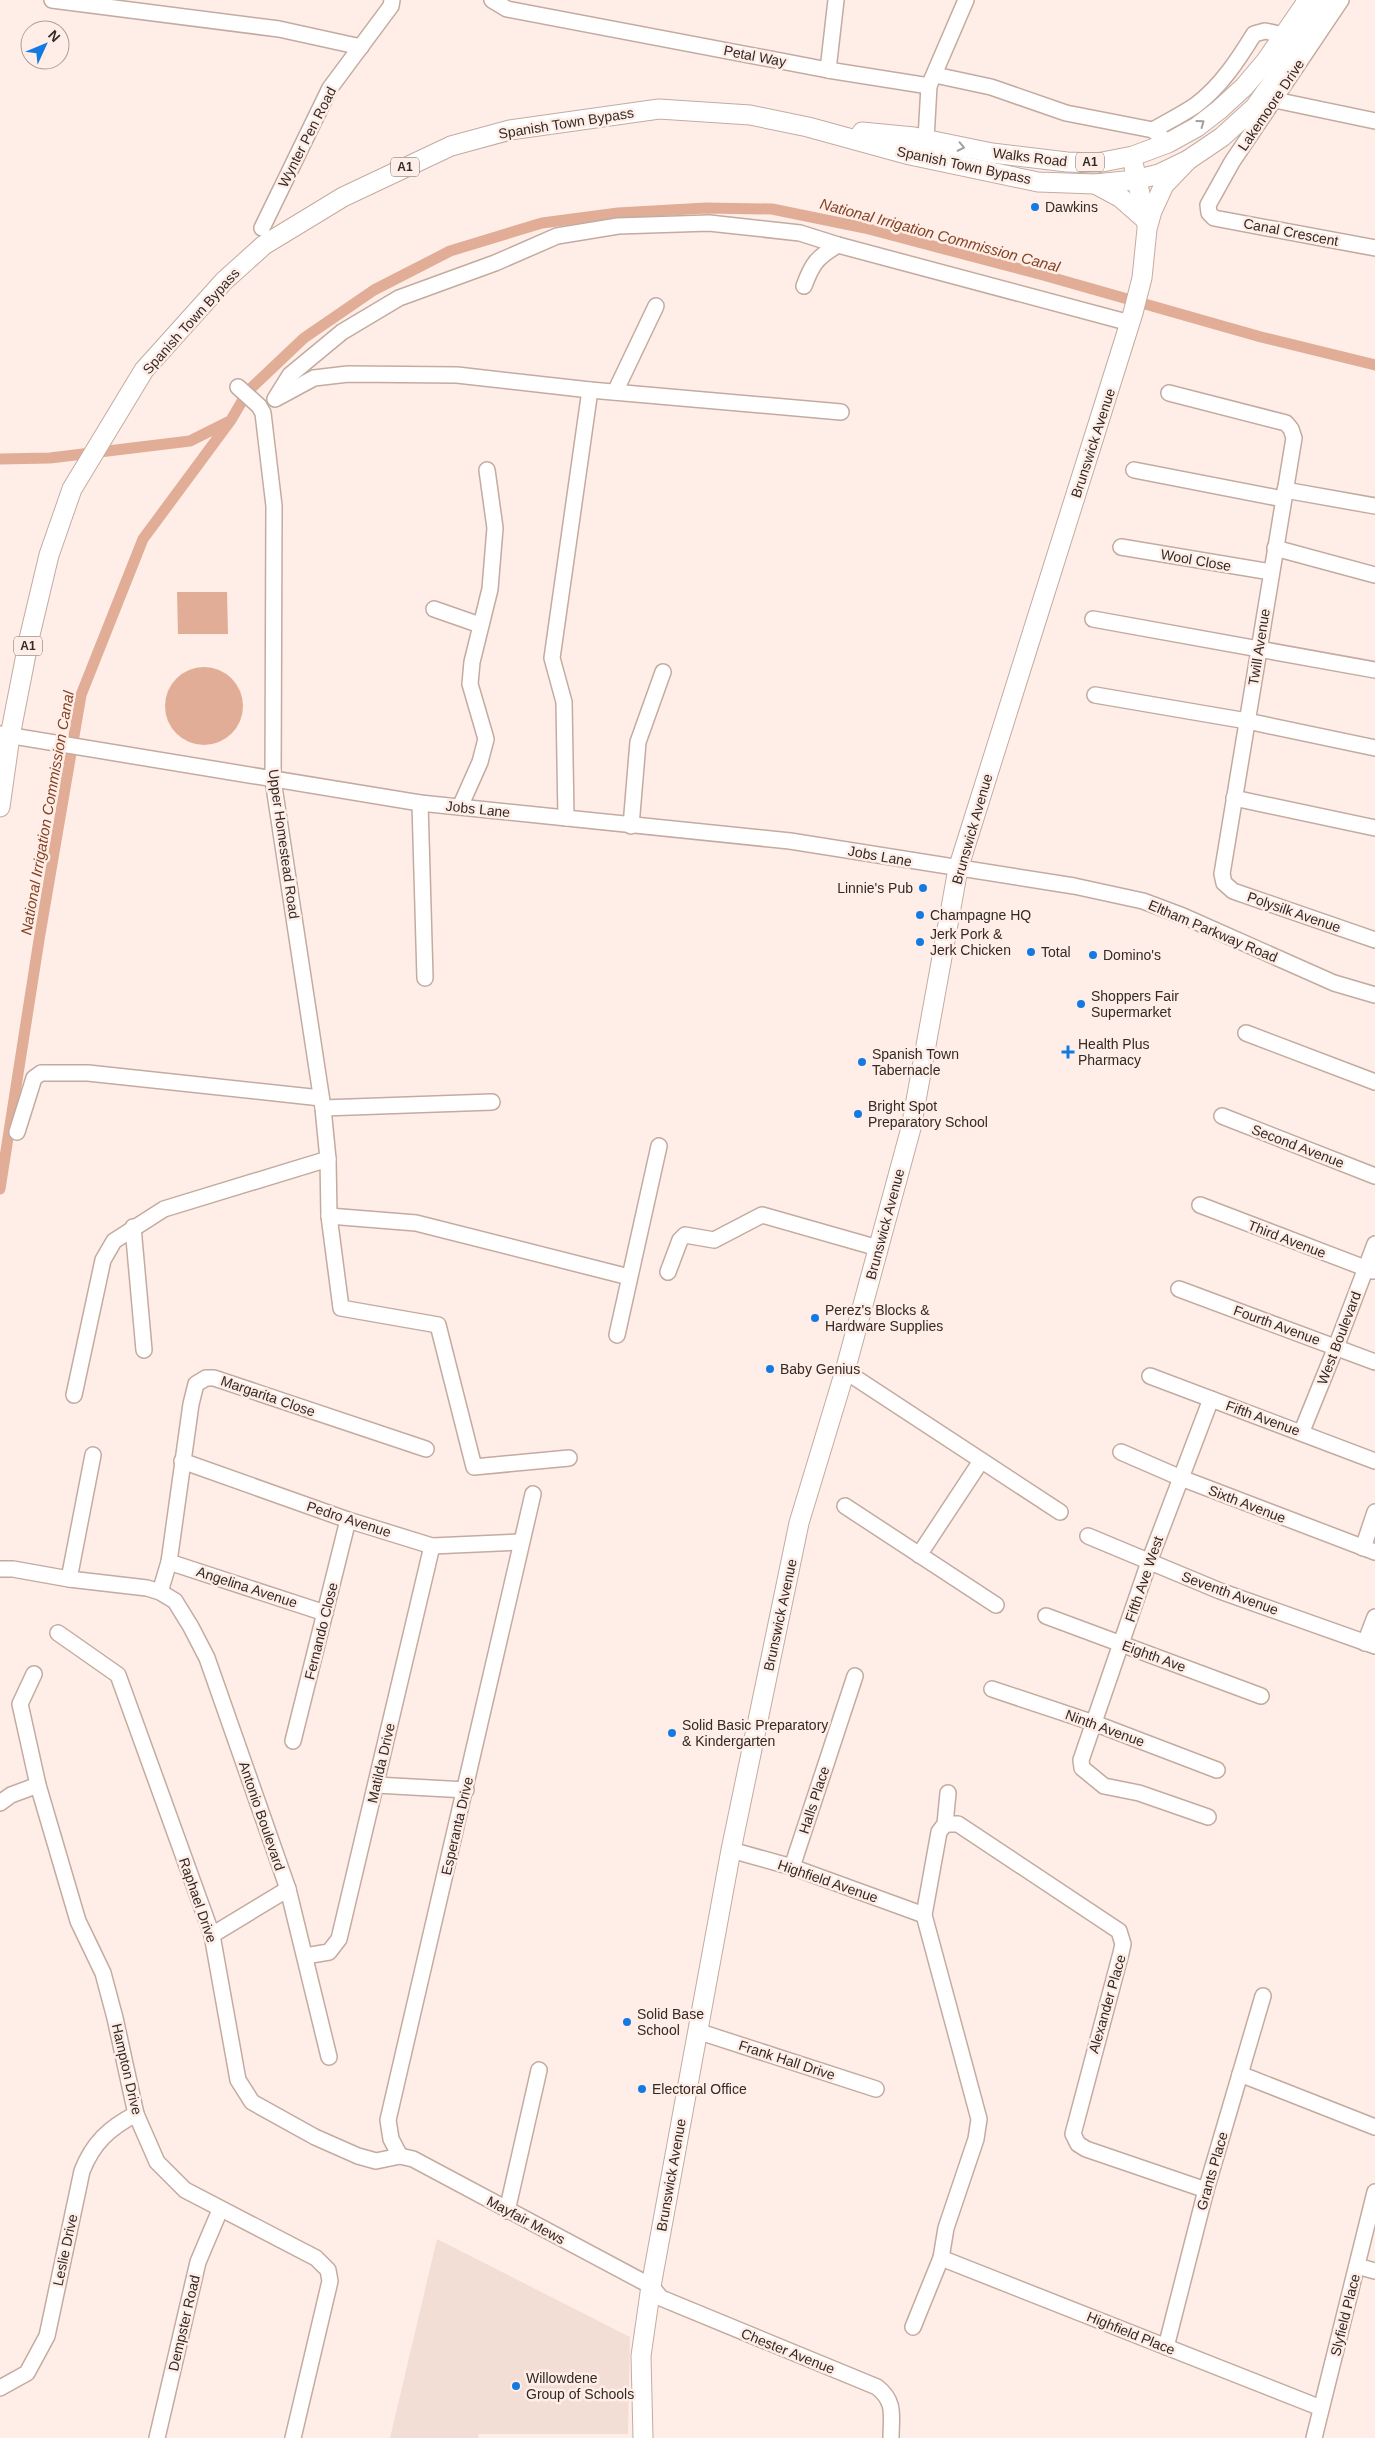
<svg xmlns="http://www.w3.org/2000/svg" width="1375" height="2438" font-family="Helvetica,sans-serif">
<rect width="100%" height="100%" fill="#feeee7"/>
<path fill="#f3ded6" d="M 437,2239 L 630,2337 L 628,2434 L 479,2434 L 478,2438 L 390,2438 Z"/>
<g fill="#e1ad96">
<path d="M 177,592 L 227,592 L 228,634 L 178,634 Z"/>
<circle cx="204" cy="706" r="39"/>
</g>
<g fill="none" stroke-linecap="round" stroke-linejoin="round">
<g stroke="#e1ad96" stroke-width="11">
<path d="M 0,459 L 50,458 L 190,441 L 228,422"/>
<path d="M 0,1189 L 39,940 L 81,695 L 143,539 L 231,420 L 248,391 L 304,338 L 374,290 L 450,251 L 542,223 L 618,213 L 706,208 L 772,209 L 865,228 L 1043,275 L 1261,337 L 1375,365"/>
</g>
<defs>
<g id="minor">
<path d="M 52,0 L 279,29 L 361,47"/>
<path d="M 492,0 L 507,9 L 828,70 L 929,86"/>
<path d="M 1341,0 L 1232,162 L 1208,205 L 1209,213 L 1214,218 L 1375,248"/>
<path d="M 828,70 L 836,0"/>
<path d="M 935,75 L 991,87 L 1066,113 L 1153,130 L 1168,143"/>
<path d="M 1275,100 L 1375,121"/>
<path d="M 1153,130 C 1167,122 1183,114 1196,105 C 1221,86 1238,60 1254,34 L 1265,31 L 1284,35"/>
<path d="M 926,139 L 929,86 L 966,0"/>
<path d="M 262,228 L 330,88 L 391,6 L 392,0"/>
<path d="M 804,286 C 812,264 817,257 838,245"/>
<path d="M 238,387 L 259,406 L 263,413 L 274,506 L 273,780 L 323,1108 L 328,1159 L 329,1216 L 341,1308 L 438,1325 L 474,1467 L 569,1458"/>
<path d="M 615,392 L 656,306"/>
<path d="M 1169,393 L 1286,423 L 1291,429 L 1294,438 L 1222,874 L 1224,883 L 1233,891 L 1375,940"/>
<path d="M 277,398 L 314,378 L 348,374 L 457,375 L 590,390 L 841,412"/>
<path d="M 275,399 L 290,375 L 342,332 L 399,298 L 495,263 L 557,236 L 618,226 L 709,223 L 800,233 L 838,245 L 1130,323"/>
<path d="M 1134,470 L 1283,499"/>
<path d="M 1285,490 L 1375,506"/>
<path d="M 1121,547 L 1271,572"/>
<path d="M 1275,548 L 1375,575"/>
<path d="M 434,609 L 480,625"/>
<path d="M 1093,619 L 1375,670"/>
<path d="M 1095,695 L 1247,721 L 1375,748"/>
<path d="M 0,734 L 420,803 L 790,841 L 1074,886 L 1143,901 L 1183,916 L 1334,983 L 1375,995"/>
<path d="M 1234,798 L 1375,828"/>
<path d="M 420,803 L 425,978"/>
<path d="M 460,807 L 480,762 L 486,739 L 470,684 L 472,662 L 490,589 L 495,528 L 487,470"/>
<path d="M 566,818 L 564,702 L 552,658 L 590,390"/>
<path d="M 631,826 L 638,742 L 663,672"/>
<path d="M 1246,1033 L 1375,1082"/>
<path d="M 323,1108 L 492,1102"/>
<path d="M 1222,1116 L 1375,1176"/>
<path d="M 17,1132 L 34,1078 L 41,1073 L 88,1073 L 321,1098"/>
<path d="M 1200,1205 L 1373,1271"/>
<path d="M 329,1216 L 416,1223 L 629,1277"/>
<path d="M 133,1227 L 144,1350"/>
<path d="M 668,1272 L 680,1240 L 685,1235 L 714,1240 L 762,1215 L 878,1248"/>
<path d="M 1179,1289 L 1375,1362"/>
<path d="M 617,1335 L 659,1146"/>
<path d="M 845,1371 L 1060,1512"/>
<path d="M 1150,1376 L 1375,1461"/>
<path d="M 74,1395 L 103,1260 L 114,1241 L 164,1209 L 328,1159"/>
<path d="M 1302,1431 L 1336,1347 L 1375,1244"/>
<path d="M 1121,1452 L 1181,1478 L 1375,1552"/>
<path d="M 182,1461 L 348,1520 L 432,1546 L 521,1542"/>
<path d="M 845,1506 L 996,1605"/>
<path d="M 1088,1536 L 1220,1591 L 1375,1646"/>
<path d="M 1363,1548 L 1375,1512"/>
<path d="M 919,1555 L 981,1461"/>
<path d="M 169,1562 L 325,1613"/>
<path d="M 0,1569 L 13,1569 L 69,1579 L 147,1588 L 160,1592 L 175,1601 L 191,1627 L 207,1658 L 288,1889 L 329,2057"/>
<path d="M 69,1579 L 93,1455"/>
<path d="M 160,1592 L 169,1562 L 191,1404 L 196,1384 L 206,1378 L 214,1378 L 426,1449"/>
<path d="M 1046,1616 L 1261,1696"/>
<path d="M 58,1633 L 118,1675 L 212,1935 L 238,2080 L 252,2102 L 315,2137 L 358,2156 L 376,2161 L 400,2156 L 413,2159 L 651,2286 L 661,2298 L 877,2387 C 896,2402 891,2416 891,2438"/>
<path d="M 1365,1643 L 1375,1617"/>
<path d="M 34,1674 L 20,1704 L 38,1785 L 78,1921 L 103,1973 L 115,2018 L 136,2114 L 157,2162 L 185,2190 L 316,2258 L 328,2270 L 330,2281 L 293,2438"/>
<path d="M 992,1689 L 1094,1723 L 1217,1770"/>
<path d="M 293,1741 L 348,1520"/>
<path d="M 376,1785 L 466,1790"/>
<path d="M 0,1803 L 11,1795 L 38,1785"/>
<path d="M 1208,1817 L 1139,1793 L 1104,1786 L 1082,1768 L 1081,1760 L 1149,1562 L 1211,1399"/>
<path d="M 945,1824 L 958,1824 L 1119,1931 L 1123,1944 L 1121,1953 L 1073,2134 L 1078,2144 L 1086,2149 L 1206,2190"/>
<path d="M 731,1850 L 792,1867 L 924,1915"/>
<path d="M 792,1867 L 855,1676"/>
<path d="M 212,1935 L 288,1889"/>
<path d="M 305,1956 L 329,1952 L 339,1939 L 432,1546"/>
<path d="M 697,2031 L 876,2089"/>
<path d="M 1240,2074 L 1375,2127"/>
<path d="M 400,2156 L 391,2139 L 388,2120 L 533,1494"/>
<path d="M 507,2211 L 539,2070"/>
<path d="M 941,2258 L 1321,2408"/>
<path d="M 1357,2266 L 1375,2271"/>
<path d="M 913,2327 L 941,2258 L 946,2228 L 976,2139 L 979,2119 L 924,1915 L 939,1832 L 945,1824 L 948,1793"/>
<path d="M 1166,2347 L 1206,2190 L 1263,1996"/>
<path d="M 0,2388 L 27,2373 L 47,2336 L 82,2171 C 93,2143 109,2128 136,2114"/>
<path d="M 157,2438 L 198,2262 L 220,2210"/>
<path d="M 1314,2438 L 1375,2192"/>
</g>
<g id="major">
<path d="M 862,132 L 914,137 L 992,153 L 1067,162 L 1097,163 L 1133,156 L 1168,143 L 1197,127 L 1219,110 L 1244,87 L 1266,61 L 1308,0"/>
<path d="M 1134,167 L 1147,225"/>
<path d="M 1095,184 L 1121,198 L 1146,220"/>
<path d="M 0,807 L 10,736 L 29,639 L 49,555 L 72,489 L 144,370 L 224,281 L 264,245 L 343,197 L 451,146 L 510,130 L 659,109 L 750,115 L 808,127 L 910,155 L 1038,182 L 1095,184 L 1135,180 L 1159,174 L 1188,160 L 1222,137 L 1255,107 L 1317,19 L 1328,0"/>
<path d="M 643,2438 L 641,2356 L 651,2286 L 731,1850 L 799,1523 L 845,1371 L 911,1128 L 958,869 L 1133,313 L 1142,278 L 1147,229 L 1152,211 L 1164,185 L 1188,160"/>
</g>
</defs>
<use href="#minor" stroke="#c4aba0" stroke-width="18"/>
<use href="#major" stroke="#c4aba0" stroke-width="21"/>
<use href="#minor" stroke="#fff" stroke-width="15"/>
<use href="#major" stroke="#fff" stroke-width="19"/>
</g>
<defs><path id="oneway-chevron" d="M-2-3.5L2.5 0L-2 3.5" fill="none" stroke-width="1.6" stroke-linecap="round" stroke-linejoin="round" transform="scale(1.25)"/></defs>
<g stroke="#a39f9d">
<use href="#oneway-chevron" transform="translate(1201 123) rotate(-36)"/>
<use href="#oneway-chevron" transform="translate(961 147) rotate(12)"/>
</g>
<g fill="#1579e2" stroke="#feeee7" stroke-width="2">
<circle cx="1035" cy="207" r="5"/>
<circle cx="923" cy="888" r="5"/>
<circle cx="920" cy="915" r="5"/>
<circle cx="920" cy="942" r="5"/>
<circle cx="1031" cy="952" r="5"/>
<circle cx="1093" cy="955" r="5"/>
<circle cx="1081" cy="1004" r="5"/>
<path d="M1065.5 1044.5h5v5h5v5h-5v5h-5v-5h-5v-5h5z"/>
<circle cx="862" cy="1062" r="5"/>
<circle cx="858" cy="1114" r="5"/>
<circle cx="815" cy="1318" r="5"/>
<circle cx="770" cy="1369" r="5"/>
<circle cx="672" cy="1733" r="5"/>
<circle cx="627" cy="2022" r="5"/>
<circle cx="642" cy="2089" r="5"/>
<circle cx="516" cy="2386" r="5"/>
</g>
<g text-anchor="middle" dominant-baseline="central" stroke-width="5" stroke-linejoin="round" paint-order="stroke">
<g fill="#feeee7" stroke="#70645f" stroke-width="1">
<rect x="1076" y="152.5" width="28" height="19" rx="4"/>
<rect x="391" y="157.5" width="28" height="19" rx="4"/>
<rect x="14" y="636.5" width="28" height="19" rx="4"/>
</g>
<g font-size="12" font-weight="bold" fill="#332925">
<text x="1090" y="162">A1</text>
<text x="405" y="167">A1</text>
<text x="28" y="646">A1</text>
</g>
<g font-size="14" fill="#332925" stroke="#feeee7">
<text transform="translate(755 56) rotate(11)">Petal Way</text>
<text transform="translate(1271 105) rotate(-56)">Lakemoore Drive</text>
<text transform="translate(566 123) rotate(-9)">Spanish Town Bypass</text>
<text transform="translate(307 137) rotate(-63)">Wynter Pen Road</text>
<text transform="translate(1030 157) rotate(7)">Walks Road</text>
<text transform="translate(964 165) rotate(12)">Spanish Town Bypass</text>
<text transform="translate(1291 232) rotate(11)">Canal Crescent</text>
<text transform="translate(191 321) rotate(-48)">Spanish Town Bypass</text>
<text transform="translate(1093 443) rotate(-72)">Brunswick Avenue</text>
<text transform="translate(1196 560) rotate(10)">Wool Close</text>
<text transform="translate(1259 647) rotate(-81)">Twill Avenue</text>
<text transform="translate(478 809) rotate(6)">Jobs Lane</text>
<text transform="translate(972 829) rotate(-74)">Brunswick Avenue</text>
<text transform="translate(284 844) rotate(82)">Upper Homestead Road</text>
<text transform="translate(880 856) rotate(10)">Jobs Lane</text>
<text transform="translate(1294 912) rotate(19)">Polysilk Avenue</text>
<text transform="translate(1213 931) rotate(23)">Eltham Parkway Road</text>
<text transform="translate(1298 1146) rotate(21)">Second Avenue</text>
<text transform="translate(885 1224) rotate(-75)">Brunswick Avenue</text>
<text transform="translate(1287 1239) rotate(21)">Third Avenue</text>
<text transform="translate(1277 1325) rotate(20)">Fourth Avenue</text>
<text transform="translate(1339 1338) rotate(-69)">West Boulevard</text>
<text transform="translate(268 1396) rotate(19)">Margarita Close</text>
<text transform="translate(1263 1418) rotate(20)">Fifth Avenue</text>
<text transform="translate(1247 1504) rotate(21)">Sixth Avenue</text>
<text transform="translate(349 1519) rotate(18)">Pedro Avenue</text>
<text transform="translate(1144 1579) rotate(-71)">Fifth Ave West</text>
<text transform="translate(247 1587) rotate(18)">Angelina Avenue</text>
<text transform="translate(1230 1593) rotate(20)">Seventh Avenue</text>
<text transform="translate(780 1615) rotate(-78)">Brunswick Avenue</text>
<text transform="translate(321 1631) rotate(-76)">Fernando Close</text>
<text transform="translate(1154 1656) rotate(20)">Eighth Ave</text>
<text transform="translate(1105 1728) rotate(20)">Ninth Avenue</text>
<text transform="translate(381 1763) rotate(-77)">Matilda Drive</text>
<text transform="translate(814 1800) rotate(-72)">Halls Place</text>
<text transform="translate(262 1816) rotate(71)">Antonio Boulevard</text>
<text transform="translate(457 1826) rotate(-77)">Esperanta Drive</text>
<text transform="translate(828 1881) rotate(19)">Highfield Avenue</text>
<text transform="translate(198 1900) rotate(71)">Raphael Drive</text>
<text transform="translate(1107 2004) rotate(-74)">Alexander Place</text>
<text transform="translate(787 2060) rotate(18)">Frank Hall Drive</text>
<text transform="translate(127 2069) rotate(77)">Hampton Drive</text>
<text transform="translate(1212 2171) rotate(-74)">Grants Place</text>
<text transform="translate(671 2175) rotate(-80)">Brunswick Avenue</text>
<text transform="translate(526 2220) rotate(28)">Mayfair Mews</text>
<text transform="translate(65 2250) rotate(-78)">Leslie Drive</text>
<text transform="translate(1345 2315) rotate(-76)">Slyfield Place</text>
<text transform="translate(184 2323) rotate(-77)">Dempster Road</text>
<text transform="translate(1131 2333) rotate(22)">Highfield Place</text>
<text transform="translate(788 2351) rotate(22)">Chester Avenue</text>
</g>
<g font-size="14" fill="#332925" stroke="#feeee7" text-anchor="start">
<text x="1045" y="207">Dawkins</text>
<text x="913" y="888" text-anchor="end">Linnie's Pub</text>
<text x="930" y="915">Champagne HQ</text>
<text x="930" y="934">Jerk Pork &amp;<tspan x="930" dy="16">Jerk Chicken</tspan></text>
<text x="1041" y="952">Total</text>
<text x="1103" y="955">Domino's</text>
<text x="1091" y="996">Shoppers Fair<tspan x="1091" dy="16">Supermarket</tspan></text>
<text x="1078" y="1044">Health Plus<tspan x="1078" dy="16">Pharmacy</tspan></text>
<text x="872" y="1054">Spanish Town<tspan x="872" dy="16">Tabernacle</tspan></text>
<text x="868" y="1106">Bright Spot<tspan x="868" dy="16">Preparatory School</tspan></text>
<text x="825" y="1310">Perez's Blocks &amp;<tspan x="825" dy="16">Hardware Supplies</tspan></text>
<text x="780" y="1369">Baby Genius</text>
<text x="682" y="1725">Solid Basic Preparatory<tspan x="682" dy="16">&amp; Kindergarten</tspan></text>
<text x="637" y="2014">Solid Base<tspan x="637" dy="16">School</tspan></text>
<text x="652" y="2089">Electoral Office</text>
<text x="526" y="2378">Willowdene<tspan x="526" dy="16">Group of Schools</tspan></text>
</g>
<g font-size="15" font-style="italic" fill="#834223" stroke="#feeee7">
<text transform="translate(940 235) rotate(15)">National Irrigation Commission Canal</text>
<text transform="translate(47 813) rotate(-80)">National Irrigation Commission Canal</text>
</g>
</g>
<g transform="translate(45 45) rotate(46)"><circle r="24" fill="#feeee7" stroke="#ad9f99"/>
<path d="M0-4L9 19L0 12L-9 19Z" fill="#1579e2"/>
<text y="-8" font-size="14" font-weight="bold" text-anchor="middle" fill="#332925">N</text>
</g>
</svg>
